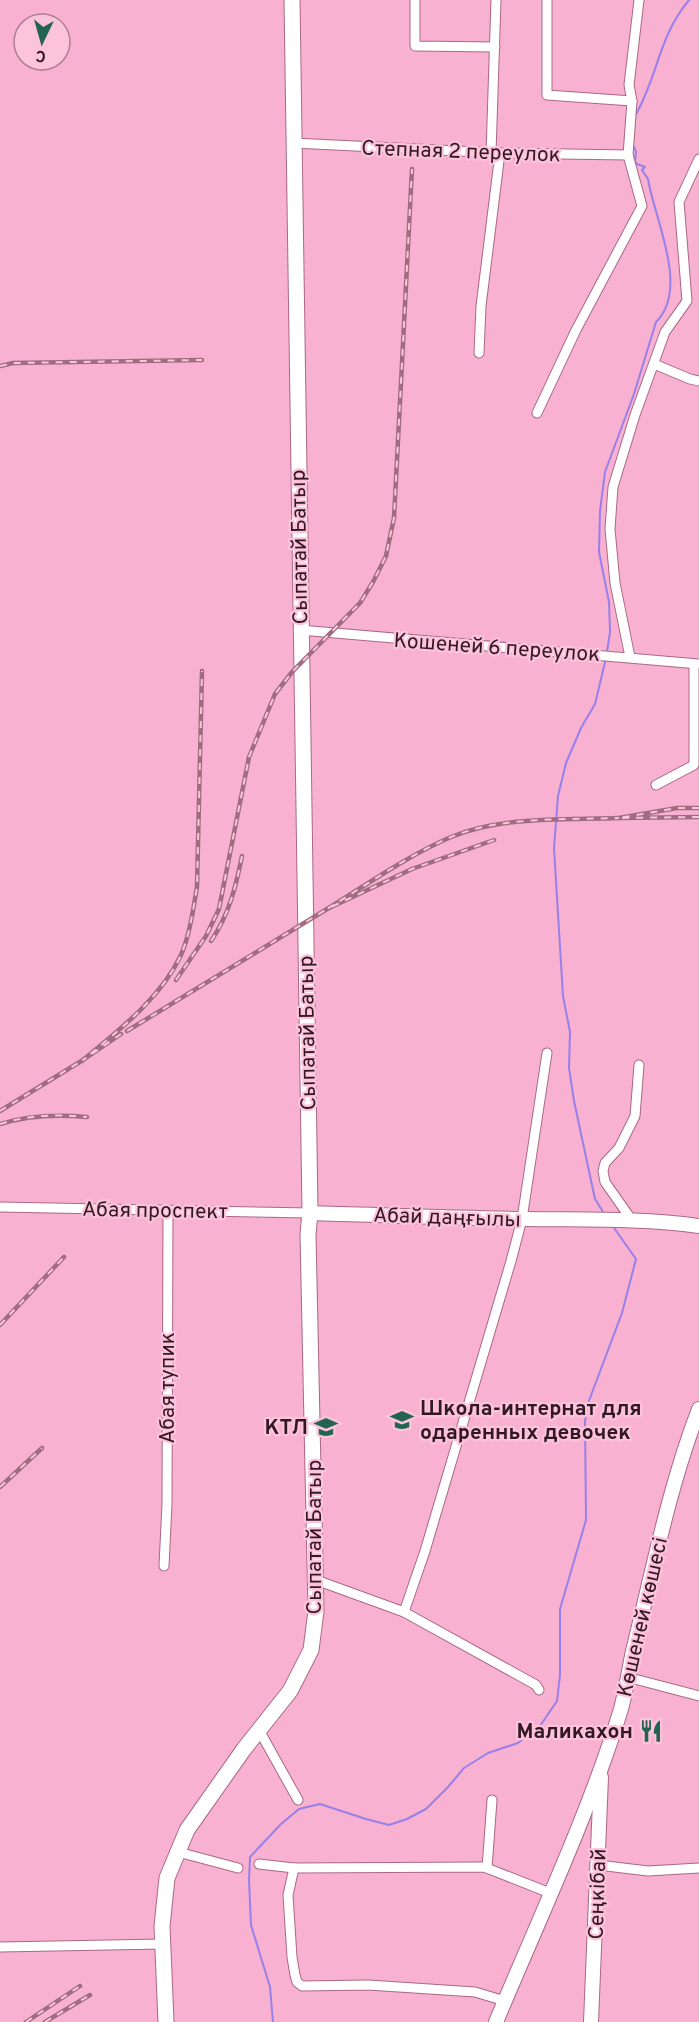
<svg xmlns="http://www.w3.org/2000/svg" width="699" height="2022" font-family="Overpass,sans-serif">
<style>
.lines{fill:none;stroke-linecap:round;stroke-linejoin:round}
.stream{stroke:#9880ea;stroke-width:2}
.street-casing{stroke:#aa6886;stroke-width:11}
.secondary-casing{stroke:#aa6886;stroke-width:16}
.primary-casing{stroke:#aa6886;stroke-width:17}
.street{stroke:#fff;stroke-width:9}
.secondary{stroke:#fff;stroke-width:14}
.primary{stroke:#fff;stroke-width:15}
.rail-casing{stroke:#9f6c82;stroke-width:4.5}
.rail{stroke:#fdc3db;stroke-width:2;stroke-dasharray:7;stroke-linecap:butt}
.labels{text-anchor:middle;stroke-width:4.5;stroke-linejoin:round;paint-order:stroke}
.street-label{font-size:21px;fill:#321824;stroke:#fdc3db}
.poi-label{font-size:21px;font-weight:bold;fill:#321824;stroke:#fdc3db;text-anchor:end}
</style>
<rect width="100%" height="100%" fill="#f8b1d0"/>
<g class="lines">
<!-- stream -->
<g class="stream">
<path d="M 635,116 C 658,77 658,37 689,0"/>
<path d="M 607,652 L 610,632 L 609,602 L 599,552 L 600,511 L 605,472 L 634,394 L 656,322 C 690,289 654,218 648,179 L 642,170 L 645,167 L 637,164 L 635,161 L 636,152 L 632,142"/>
<polyline points="605,1215 595,1199 574,1101 569,1068 570,1032 563,996 554,848 558,796 566,763 581,728 595,704 606,658"/>
<polyline points="273,2022 270,1987 251,1925 249,1880 250,1857 281,1824 299,1809 320,1804 366,1819 389,1825 407,1819 426,1809 448,1787 464,1768 488,1753 518,1743 540,1726 557,1701 560,1675 560,1609 586,1520 585,1421 587,1406 622,1313 636,1259 612,1225"/>
</g>
<!-- street casing -->
<g class="street-casing">
<g id="street">
<polyline points="415,0 415,46 495,47"/>
<polyline points="547,0 547,95 632,101"/>
<polyline points="293,143 500,153 628,155"/>
<polyline points="491,153 496,0"/>
<polyline points="479,353 481,306 500,153"/>
<polyline points="654,364 690,379 699,381"/>
<polyline points="537,413 576,330 642,206 628,155 632,101 629,85 639,0"/>
<polyline points="300,630 699,664"/>
<polyline points="630,657 615,583 610,529 613,487 635,415 665,332 687,301 679,202 699,159"/>
<polyline points="656,785 694,765 694,664"/>
<polyline points="0,1207 310,1213"/>
<polyline points="631,1219 605,1182 603,1171 605,1163 619,1148 635,1116 639,1065"/>
<polyline points="164,1566 167,1504 168,1210"/>
<polyline points="316,1580 404,1612 536,1685 539,1690"/>
<polyline points="404,1612 425,1551 511,1261 522,1219 547,1053"/>
<polyline points="627,1677 699,1696"/>
<polyline points="259,1730 298,1800"/>
<polyline points="178,1852 238,1868"/>
<polyline points="259,1864 294,1868 484,1867 550,1893"/>
<polyline points="598,1865 648,1871 699,1868"/>
<polyline points="294,1868 288,1895 292,1957 295,1975 297,1982 302,1986 368,1985 475,1992 505,2001"/>
<polyline points="487,1868 492,1800"/>
<polyline points="0,1947 163,1944"/>
</g>
</g>
<!-- secondary casing -->
<g class="secondary-casing">
<g id="secondary">
<path d="M 310,1213 C 382,1215 453,1218 525,1219 C 584,1220 641,1218 699,1226"/>
<path d="M 496,2022 C 539,1919 588,1816 621,1709 C 626,1690 629,1670 633,1651 C 653,1570 669,1487 699,1409"/>
<polyline points="591,2022 601,1777"/>
</g>
</g>
<!-- primary casing -->
<g class="primary-casing">
<polyline id="primary" points="166,2022 162,1926 167,1878 187,1830 244,1749 290,1691 311,1650 316,1611 308,1234 310,1213 292,0"/>
</g>
<!-- street -->
<use href="#street" class="street"/>
<!-- secondary -->
<use href="#secondary" class="secondary"/>
<!-- primary -->
<use href="#primary" class="primary"/>
<!-- rail casing -->
<g class="rail-casing">
<g id="rail">
<polyline points="0,366 13,363 202,360"/>
<polyline points="699,808 677,808 619,818 699,817"/>
<path d="M 494,840 L 412,869 L 327,909 C 366,885 409,855 451,837 C 502,816 564,820 619,818"/>
<path d="M 211,941 C 229,915 236,886 242,856"/>
<polyline points="176,980 206,936 219,909 249,757 275,694 292,672 360,603 373,582 386,556 394,518 412,169"/>
<polyline points="127,1031 327,909"/>
<path d="M 121,1034 L 83,1060 C 118,1031 161,998 181,955 C 190,934 193,910 197,887 L 202,671"/>
<polyline points="0,1111 83,1060"/>
<path d="M 0,1124 C 29,1115 56,1114 87,1117"/>
<polyline points="0,1325 64,1257"/>
<polyline points="0,1487 42,1448"/>
<polyline points="26,2022 80,1986"/>
<polyline points="45,2022 90,1995"/>
</g>
</g>
<!-- rail -->
<use href="#rail" class="rail"/>
</g>
<!-- icons -->
<defs>
<g id="school-bare" transform="scale(1.8)"><path d="M0-5L7-2L0 1L-7-2ZM-4 1L0 2.5L4 1V4Q0 6-4 4Z" fill="#226351" stroke="#fdc3db" stroke-width="2.5" paint-order="stroke"/></g>
<g id="restaurant-bare" transform="scale(1.8)"><path d="M-5-6h1v4h1v-4h1v4h1v-4h1v5L-1.5 .5V6h-2V.5L-5-1ZM5-6V6H3V1.5H1.5Q1.5-4 5-6Z" fill="#226351" stroke="#fdc3db" stroke-width="2.5" paint-order="stroke"/></g>
</defs>
<g fill-rule="evenodd">
<use href="#school-bare" x="402" y="1420"/>
<use href="#school-bare" x="326" y="1427"/>
<use href="#restaurant-bare" x="651" y="1731"/>
</g>
<g class="labels">
<!-- street labels -->
<g class="street-label">
<text transform="translate(461 151) rotate(2)" y="7">Степная 2 переулок</text>
<text transform="translate(299 547) rotate(-91)" y="7">Сыпатай Батыр</text>
<text transform="translate(497 647) rotate(4)" y="7">Кошеней 6 переулок</text>
<text transform="translate(307 1033) rotate(-91)" y="7">Сыпатай Батыр</text>
<text transform="translate(155 1210) rotate(1)" y="7">Абая проспект</text>
<text transform="translate(447 1217) rotate(2)" y="7">Абай даңғылы</text>
<text transform="translate(167 1388) rotate(-90)" y="7">Абая тупик</text>
<text transform="translate(314 1537) rotate(-90)" y="7">Сыпатай Батыр</text>
<text transform="translate(642 1617) rotate(-77)" y="7">Көшеней көшесі</text>
<text transform="translate(597 1894) rotate(-88)" y="7">Сеңкібай</text>
</g>
<!-- poi labels -->
<g class="poi-label">
<text x="420" y="1415" text-anchor="start">Школа-интернат для<tspan x="420" dy="24">одаренных девочек</tspan></text>
<text x="308" y="1434">КТЛ</text>
<text x="633" y="1738">Маликахон</text>
</g>
</g>
<!-- north arrow -->
<g transform="translate(42 42) rotate(185)"><circle r="28" fill="#fdc3db" stroke="#ac7f92" stroke-width="1.5"/>
<path d="M0-4.5L10 22L0 15L-10 22Z" fill="#226351"/>
<text y="-9" font-size="16" font-weight="bold" text-anchor="middle" fill="#321824">С</text>
</g>
</svg>
